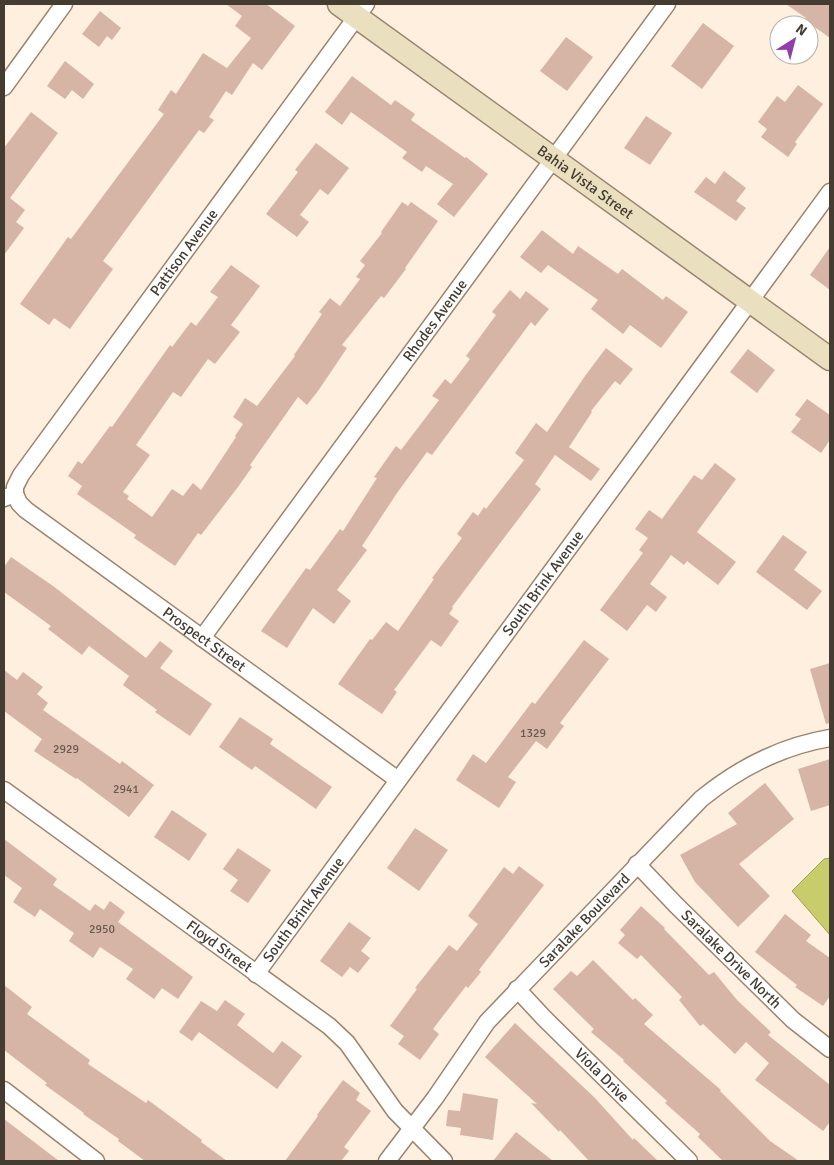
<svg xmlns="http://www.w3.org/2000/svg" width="834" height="1165" font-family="Signika,sans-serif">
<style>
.water{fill:#c8cc6a;stroke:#a0a059}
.building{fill:#d6b5a6}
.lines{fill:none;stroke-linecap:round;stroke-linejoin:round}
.street-casing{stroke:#9b846d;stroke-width:19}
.secondary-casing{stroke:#9b846d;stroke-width:25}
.street{stroke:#fff;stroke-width:16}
.secondary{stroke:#eae0c0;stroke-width:22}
.labels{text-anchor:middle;stroke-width:5;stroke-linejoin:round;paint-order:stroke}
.number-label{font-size:12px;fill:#685a4e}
.street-label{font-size:15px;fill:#443b31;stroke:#fff}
</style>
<rect width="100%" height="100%" fill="#feefdf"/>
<!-- water -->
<polygon class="water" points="830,858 830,935 792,891 824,859"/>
<!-- building -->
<g class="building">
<polygon points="226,4 266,4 295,26 262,70 253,63 232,95 226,91 209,117 214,120 204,133 199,130 103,261 113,269 70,329 54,318 49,325 20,304 68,237 71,239 164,114 158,110 171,90 176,94 203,53 227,68 251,38 235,26 242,16"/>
<polygon points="786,4 830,4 830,38 805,20 806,18"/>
<polygon points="100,11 121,28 112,40 107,36 99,47 82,34"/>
<polygon points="703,23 734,46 702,89 671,66"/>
<polygon points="566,37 593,57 567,91 540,71"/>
<polygon points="65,61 94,84 83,99 72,90 65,99 47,86"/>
<polygon points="352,76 391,105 395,100 415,114 411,120 465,158 466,157 488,174 454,217 437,204 453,184 426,166 422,172 402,158 407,152 351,112 342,125 325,112"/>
<polygon points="798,85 823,104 795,142 797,144 788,157 761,137 767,129 758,122 777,96 785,102"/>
<polygon points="31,112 58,133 10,198 25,210 16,222 24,228 4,255 4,148"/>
<polygon points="646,116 672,133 650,165 624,148"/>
<polygon points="316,143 349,168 328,195 320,189 300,215 309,222 297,237 266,214 298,172 295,170"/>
<polygon points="724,171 746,188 736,201 746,208 736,221 694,192 706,177 715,184"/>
<polygon points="402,202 408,206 411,202 438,221 405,268 406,269 384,298 381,296 342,345 347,348 318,391 307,405 298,397 250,465 252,467 238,487 201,535 198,533 175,566 134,538 136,535 77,494 82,486 68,476 78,461 82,464 110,426 112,427 170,345 172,347 191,322 196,326 218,297 210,292 231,265 260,286 231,325 240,332 215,364 208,359 181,397 173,392 136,445 150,455 123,492 129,496 127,499 152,517 172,489 183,496 193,483 201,490 236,437 235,436 243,424 233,417 245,398 257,406 295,356 294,355 322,314 319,312 330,298 340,306 360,279 356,277 365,265 360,261 382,233 381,232"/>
<polygon points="542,230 573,254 578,246 618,274 622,269 663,300 666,296 688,312 661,348 630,325 623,334 591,309 598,300 548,265 541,273 520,257"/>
<polygon points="830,247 830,290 810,275"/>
<polygon points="510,290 520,299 526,291 549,309 535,326 531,322 432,455 427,452 397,493 362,546 367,550 337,590 351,601 334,624 313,608 287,648 261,631 306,568 310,570 340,529 343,531 377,478 374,477 396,446 401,450 439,400 432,396 445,379 451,384 470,359 466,356 496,315 492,312"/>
<polygon points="606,348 633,369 620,385 615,381 591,411 592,412 569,447 600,469 591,481 555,455 535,484 541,489 452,607 453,608 449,614 459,621 441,647 431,640 394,690 397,692 382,714 338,684 370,639 372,640 386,622 398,631 434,579 432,578 462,538 457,534 473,512 478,516 484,507 486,509 524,460 515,453 536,423 547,432 585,376"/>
<polygon points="748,349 775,370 757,393 730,372"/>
<polygon points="807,399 830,415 830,440 821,453 791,432 801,419 795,415"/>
<polygon points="715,463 736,479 697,532 736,562 718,585 687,561 684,565 671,555 650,584 667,597 656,612 647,605 627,631 600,610 643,553 639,550 648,538 635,529 649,510 662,519 694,475 702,480"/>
<polygon points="783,535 807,552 794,570 822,591 807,610 756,572"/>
<polygon points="11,557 53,586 146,658 160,641 173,651 160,668 212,704 190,736 155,712 157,710 123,685 129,676 89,646 82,655 48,629 51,626 4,592 4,567"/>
<polygon points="584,640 609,659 560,723 564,726 547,749 536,741 508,777 516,782 499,808 456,780 473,754 486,763 532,702 535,704"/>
<polygon points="830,663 830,723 826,724 810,669"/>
<polygon points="4,670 17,680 23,672 43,687 37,694 48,703 43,710 120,764 122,761 154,785 129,817 77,778 76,779 34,751 42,739 4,711"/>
<polygon points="240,717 273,739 270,744 332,787 316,809 255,766 252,770 219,747"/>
<polygon points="830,759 830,805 811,811 798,769"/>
<polygon points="765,783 794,819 739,864 770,896 738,927 695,882 680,855 737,824 728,813"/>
<polygon points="172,810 207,834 189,861 154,837"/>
<polygon points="415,828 448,850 419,891 387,868"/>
<polygon points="4,839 57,879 53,885 90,911 95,904 104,910 110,901 125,912 118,922 193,977 178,999 162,988 154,999 126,979 133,969 100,947 93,958 69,941 74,933 40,909 35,917 13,902 22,888 4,875"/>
<polygon points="238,848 271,870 248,903 230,891 238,880 223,869"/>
<polygon points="519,866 544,885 479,970 481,972 468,988 466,986 433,1029 439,1034 420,1060 398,1044 404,1036 390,1026 417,989 415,988 449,945 457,951 478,924 468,916 504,867 513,874"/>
<polygon points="641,906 665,928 664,929 709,975 714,972 737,1000 771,1032 768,1035 830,1085 830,1122 823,1131 755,1080 769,1063 746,1042 735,1054 703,1024 700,1026 679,1000 682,997 641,955 637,959 618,943 625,935 620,930"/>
<polygon points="785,914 811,935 806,941 830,958 830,996 823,1006 795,987 797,985 755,952"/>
<polygon points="349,922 371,938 361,951 370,958 358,973 350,967 342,977 320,961"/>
<polygon points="593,960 633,1000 635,998 653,1015 644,1024 721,1090 720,1091 770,1141 799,1161 723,1161 698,1137 700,1134 665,1103 667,1101 623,1061 624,1060 591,1032 594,1029 553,989 571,971 577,976"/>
<polygon points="4,985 32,1007 27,1014 90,1060 88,1064 146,1103 148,1100 202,1140 201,1142 227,1161 145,1161 118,1141 119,1139 83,1114 84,1113 45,1085 47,1083 4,1050"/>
<polygon points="225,1000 245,1014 237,1025 273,1053 282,1041 302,1056 277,1089 199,1032 192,1041 179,1032 201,1001 217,1011"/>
<polygon points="515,1023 594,1097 633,1140 634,1138 658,1161 589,1161 560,1130 559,1132 531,1103 537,1104 485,1057"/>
<polygon points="343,1080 360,1093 356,1100 371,1111 344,1147 349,1151 341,1161 285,1161 318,1116 317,1115"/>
<polygon points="463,1093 498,1099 493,1140 460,1135 461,1128 446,1126 448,1110 460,1111"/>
<polygon points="4,1119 59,1161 4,1161"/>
<polygon points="516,1132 553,1161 493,1161"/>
</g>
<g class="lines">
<!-- street casing -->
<g class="street-casing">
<g id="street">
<polyline points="4,87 64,4"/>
<path id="s1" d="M 15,494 L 19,503 L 26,510 L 398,780"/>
<path id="s2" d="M 4,498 L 15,494 L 15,487 L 21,475 L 366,4"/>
<path id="s3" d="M 202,638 L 667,4"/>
<path id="s4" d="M 4,790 L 329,1026 L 347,1043 L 395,1111 L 444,1161"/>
<path id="s5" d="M 637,864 L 676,905 L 793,1020 L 830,1049"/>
<path id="s6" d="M 256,974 L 830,192"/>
<path id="s7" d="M 517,989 L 544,1018 L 689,1161"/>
<polyline points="4,1090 96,1161"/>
<path id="s8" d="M 387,1161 L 435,1098 L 487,1022 L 701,799 C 739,768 782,746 830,738"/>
</g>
</g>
<!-- secondary casing -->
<g class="secondary-casing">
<g id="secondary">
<path id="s9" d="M 339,4 L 830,359"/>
</g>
</g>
<!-- street -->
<use href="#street" class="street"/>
<!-- secondary -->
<use href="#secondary" class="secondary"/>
</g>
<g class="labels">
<!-- number labels -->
<g class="number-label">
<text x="533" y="737">1329</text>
<text x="66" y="753">2929</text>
<text x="126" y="793">2941</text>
<text x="102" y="933">2950</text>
</g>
<!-- street labels -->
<g class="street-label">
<text dy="5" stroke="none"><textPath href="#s9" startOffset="304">Bahia Vista Street</textPath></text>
<text dy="5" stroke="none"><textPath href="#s2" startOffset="308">Pattison Avenue</textPath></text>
<text dy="5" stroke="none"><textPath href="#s3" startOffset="394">Rhodes Avenue</textPath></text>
<text dy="5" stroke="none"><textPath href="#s6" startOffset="485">South Brink Avenue</textPath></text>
<text dy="5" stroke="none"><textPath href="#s1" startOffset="240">Prospect Street</textPath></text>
<text dy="5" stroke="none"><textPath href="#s6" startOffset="80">South Brink Avenue</textPath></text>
<text dy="5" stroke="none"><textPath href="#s8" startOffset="312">Saralake Boulevard</textPath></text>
<text dy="5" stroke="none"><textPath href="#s4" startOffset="266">Floyd Street</textPath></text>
<text dy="5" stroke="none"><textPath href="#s5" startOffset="134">Saralake Drive North</textPath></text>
<text dy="5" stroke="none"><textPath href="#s7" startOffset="121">Viola Drive</textPath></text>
</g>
</g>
<!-- border -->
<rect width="834" height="1165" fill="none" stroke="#443b31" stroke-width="10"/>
<!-- north arrow -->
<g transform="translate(794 40) rotate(36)"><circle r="24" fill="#ffffff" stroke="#b4b1ad"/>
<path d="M0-4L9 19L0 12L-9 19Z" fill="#923daa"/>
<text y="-8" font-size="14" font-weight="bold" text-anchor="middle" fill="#443b31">N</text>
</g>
</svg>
